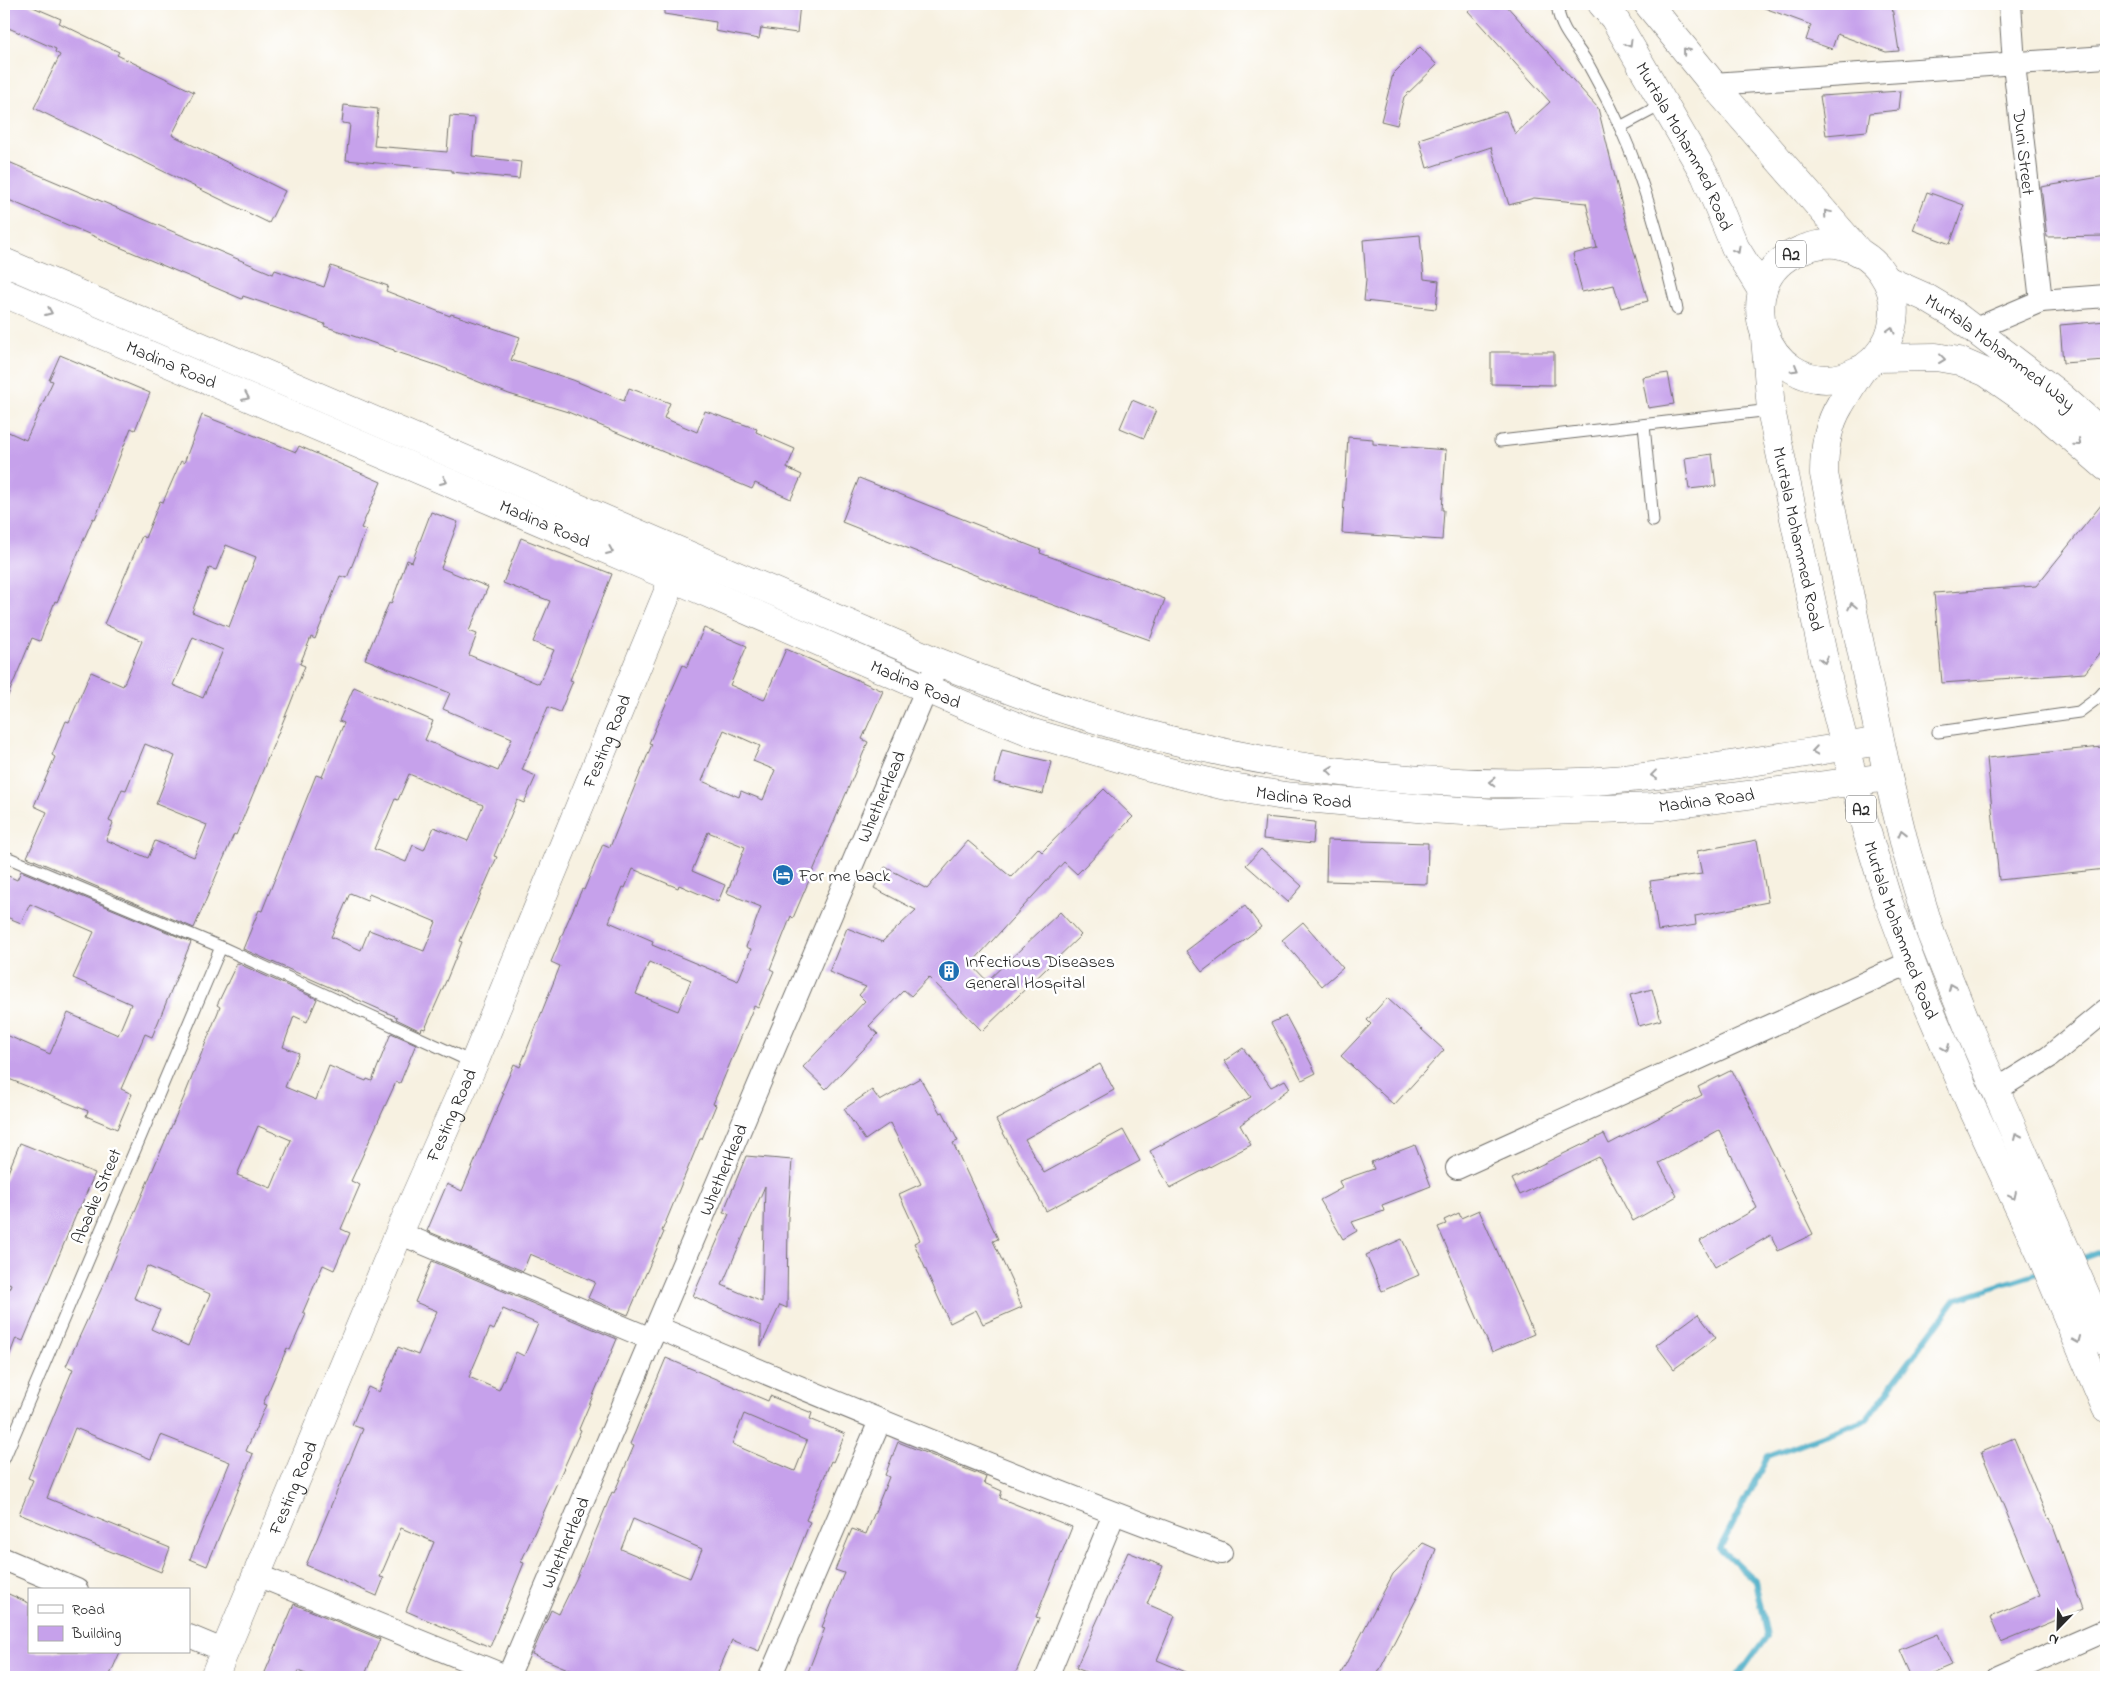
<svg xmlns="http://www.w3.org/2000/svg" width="2110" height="1681" font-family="'Indie Flower',sans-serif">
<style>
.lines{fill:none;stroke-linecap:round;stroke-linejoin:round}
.stream{stroke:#44aac4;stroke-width:6}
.building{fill:#c6a1eb;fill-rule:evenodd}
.service-casing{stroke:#72706b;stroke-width:13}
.minor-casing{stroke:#72706b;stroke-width:24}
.tertiary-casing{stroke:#72706b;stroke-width:29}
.secondary-casing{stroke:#72706b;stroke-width:29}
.trunk-casing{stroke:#72706b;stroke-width:29}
.service{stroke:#fff;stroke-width:11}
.minor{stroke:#fff;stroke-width:22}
.tertiary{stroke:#fff;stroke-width:28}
.secondary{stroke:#fff;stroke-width:28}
.trunk{stroke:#fff;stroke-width:28}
.oneway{stroke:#a0a0a0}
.labels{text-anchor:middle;stroke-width:5;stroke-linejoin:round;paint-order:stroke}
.shield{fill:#fff;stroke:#6b6b6b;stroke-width:1}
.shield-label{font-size:16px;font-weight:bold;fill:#2b2b2b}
.street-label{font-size:18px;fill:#2b2b2b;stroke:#fff}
.poi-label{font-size:18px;fill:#2b2b2b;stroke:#fff;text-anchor:start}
</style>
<rect width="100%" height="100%" fill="#fff"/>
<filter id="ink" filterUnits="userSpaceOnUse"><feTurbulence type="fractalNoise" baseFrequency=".02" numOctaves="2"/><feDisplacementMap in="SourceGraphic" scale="10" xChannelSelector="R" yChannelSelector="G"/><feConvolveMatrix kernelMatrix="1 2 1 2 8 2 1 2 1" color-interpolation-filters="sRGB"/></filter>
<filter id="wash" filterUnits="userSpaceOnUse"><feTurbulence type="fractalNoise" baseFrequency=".0096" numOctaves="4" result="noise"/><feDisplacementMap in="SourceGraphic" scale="20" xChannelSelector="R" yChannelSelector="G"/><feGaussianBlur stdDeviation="1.12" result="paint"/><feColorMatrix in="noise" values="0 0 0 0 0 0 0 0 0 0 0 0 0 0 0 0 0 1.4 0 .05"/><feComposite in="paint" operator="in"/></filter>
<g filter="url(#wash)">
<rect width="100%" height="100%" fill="#f7f1e1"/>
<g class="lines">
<!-- stream -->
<g class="stream">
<polyline points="2077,1260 2106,1250"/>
<polyline points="1737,1677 1767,1636 1755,1581 1720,1548 1768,1456 1867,1419 1956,1299 2041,1272"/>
</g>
</g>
<g id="blocks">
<!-- building -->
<g class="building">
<polygon points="4,4 26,4 61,19 59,23 119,52 117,55 194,92 172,135 285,191 269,223 34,108 60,55 55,52 56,49 4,26"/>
<polygon points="664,4 800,4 797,33 761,28 759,39 715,31 716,22 664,14"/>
<polygon points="1476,4 1505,4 1598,108 1628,230 1648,301 1621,308 1614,285 1582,292 1573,254 1597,248 1586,203 1534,198 1509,205 1491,147 1427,168 1419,139 1506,111 1515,134 1550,102 1468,11"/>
<polygon points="1760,4 1884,4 1892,7 1899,51 1886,52 1837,34 1832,49 1806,40 1811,25 1759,6"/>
<polygon points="1420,47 1437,65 1404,97 1397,125 1381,121 1393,74"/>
<polygon points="1901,91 1899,110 1870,113 1867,131 1826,135 1820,96"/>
<polygon points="344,105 378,109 374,146 447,152 450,116 475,118 472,156 521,162 519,179 452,172 452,170 346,160 350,124 342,123"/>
<polygon points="4,160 273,274 275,270 324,287 331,266 388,286 386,291 450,316 451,314 520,337 511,360 573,380 624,401 629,388 670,403 664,418 697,432 705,411 757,429 756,432 795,449 787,468 802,475 791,499 755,483 752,489 568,412 509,394 439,366 394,351 394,350 324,326 325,324 243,296 242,299 4,198"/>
<polygon points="2106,176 2106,236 2047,237 2041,187"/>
<polygon points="1927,192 1964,205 1950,244 1913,230"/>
<polygon points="1420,235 1424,279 1439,281 1436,309 1364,301 1366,280 1363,240"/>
<polygon points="2106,321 2106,360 2063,363 2060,325"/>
<polygon points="1491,352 1554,352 1554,385 1491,384"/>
<polygon points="60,355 150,393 135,430 131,428 95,519 93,518 57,602 55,601 40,641 32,638 4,705 4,430 26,440 53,381 49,380"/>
<polygon points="1668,373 1674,404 1648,408 1642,377"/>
<polygon points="1132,400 1156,410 1144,438 1120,428"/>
<path d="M 202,415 L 296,452 L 299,446 L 381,482 L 361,528 L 366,530 L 347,578 L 340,576 L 315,639 L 311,637 L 300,664 L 305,666 L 289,707 L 236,835 L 234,834 L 194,928 L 27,857 L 47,812 L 34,806 L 55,757 L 52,755 L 66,721 L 69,722 L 91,672 L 123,686 L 142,641 L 104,624 L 142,536 L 145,538 L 160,501 L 163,502 L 181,461 L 184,463 ZM 226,545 L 256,557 L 229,627 L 192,612 L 209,568 L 216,570 ZM 193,637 L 223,650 L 203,698 L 173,685 ZM 145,744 L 175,756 L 156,804 L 207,825 L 194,857 L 155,841 L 148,858 L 106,840 L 113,823 L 109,821 L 122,789 L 126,790 Z"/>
<polygon points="1348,437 1373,439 1373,444 1446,450 1442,510 1444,510 1442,540 1342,533"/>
<polygon points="1712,454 1716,486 1689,489 1685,458"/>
<polygon points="859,478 1041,550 1040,553 1165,599 1150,640 1020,593 842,522"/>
<polygon points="2106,499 2106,645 2085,673 1942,683 1934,593 2036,586"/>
<path d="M 431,512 L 458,522 L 441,568 L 488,587 L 469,631 L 477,634 L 469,655 L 539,684 L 554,650 L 533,642 L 550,601 L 503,583 L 521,538 L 612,574 L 570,680 L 573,681 L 560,712 L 548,707 L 522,770 L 536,776 L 524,803 L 517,800 L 494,856 L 497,857 L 460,941 L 462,942 L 447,979 L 425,1029 L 422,1028 L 421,1031 L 396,1019 L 397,1017 L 243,949 L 259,910 L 262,911 L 316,775 L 322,777 L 344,723 L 339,721 L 354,687 L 433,721 L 425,740 L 498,771 L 512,738 L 443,709 L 450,693 L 365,659 L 389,603 L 391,604 L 407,560 L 412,562 ZM 409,774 L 483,805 L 468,841 L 434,827 L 424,850 L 413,845 L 406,862 L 374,849 L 395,799 L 398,800 ZM 350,893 L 367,900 L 369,894 L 436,922 L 424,951 L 369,930 L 361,950 L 331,937 Z"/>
<path d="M 704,628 L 747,646 L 730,685 L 764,700 L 786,649 L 883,691 L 862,739 L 868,742 L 793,918 L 791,916 L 770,969 L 774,971 L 758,1008 L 754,1006 L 713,1104 L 716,1105 L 702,1139 L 700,1139 L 662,1231 L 664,1232 L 628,1315 L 588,1298 L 595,1282 L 530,1254 L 523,1271 L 427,1231 L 447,1184 L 462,1191 L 504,1093 L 502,1092 L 514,1064 L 520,1067 L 560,966 L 551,962 L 567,923 L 582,889 L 584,890 L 603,844 L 610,847 L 652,744 L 649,743 L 683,665 L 687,667 ZM 724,730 L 760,746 L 753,761 L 775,770 L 763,800 L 741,791 L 739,797 L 702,781 ZM 708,832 L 745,847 L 727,893 L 761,907 L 746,947 L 751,949 L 738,981 L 652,945 L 653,941 L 609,922 L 623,887 L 625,888 L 633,869 L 678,888 L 679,885 L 718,902 L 725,885 L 692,871 ZM 649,962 L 691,980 L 678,1011 L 636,994 Z"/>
<polygon points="2102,747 2106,786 2106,869 1999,880 1987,758"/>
<polygon points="1002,750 1051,762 1043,794 994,782"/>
<polygon points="1104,789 1133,817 1077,874 1064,862 971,964 987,981 1060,912 1081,935 982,1031 929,977 911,996 904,990 869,1026 878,1034 826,1089 803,1067 865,1001 859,995 866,987 829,972 847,928 882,942 916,910 874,888 885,867 927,889 968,841 1011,877 1038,848 1042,852"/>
<polygon points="1265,817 1315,822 1313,844 1263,839"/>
<polygon points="1327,840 1428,843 1427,884 1326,881"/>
<polygon points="1757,840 1768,902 1695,916 1696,925 1658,931 1650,881 1702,874 1697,851"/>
<polygon points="1261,849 1302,886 1288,902 1246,865"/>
<polygon points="21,871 191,942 152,1037 145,1034 121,1089 132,1094 117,1129 86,1116 88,1111 4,1077 4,1034 50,1054 68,1013 118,1035 131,1004 73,978 94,932 30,904 21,923 4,916 4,874 17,880"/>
<polygon points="1245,906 1261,927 1202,972 1186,951"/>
<polygon points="1303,922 1343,968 1322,986 1282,940"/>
<path d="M 237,963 L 317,999 L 307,1022 L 294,1016 L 283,1047 L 299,1053 L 285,1087 L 316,1100 L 329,1066 L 366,1081 L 367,1079 L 372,1081 L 391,1033 L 416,1044 L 400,1083 L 396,1082 L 351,1181 L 360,1185 L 341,1229 L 350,1233 L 334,1270 L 323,1265 L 303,1312 L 306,1314 L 290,1350 L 287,1348 L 263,1404 L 266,1405 L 246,1451 L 253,1454 L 207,1566 L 190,1559 L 230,1462 L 161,1435 L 151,1459 L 75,1428 L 47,1498 L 170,1548 L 161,1572 L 19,1514 L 33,1480 L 28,1478 L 73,1369 L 66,1366 L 105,1281 L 184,1097 L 220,1007 L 217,1005 ZM 258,1126 L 291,1140 L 271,1188 L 237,1175 ZM 147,1266 L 210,1294 L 188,1346 L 151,1329 L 160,1310 L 134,1298 Z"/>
<polygon points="1652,989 1661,1020 1639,1026 1630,995"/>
<polygon points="1387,998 1444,1050 1394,1105 1341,1056 1371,1024 1367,1020"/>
<polygon points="1286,1016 1316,1073 1302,1080 1271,1023"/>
<polygon points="1243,1048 1271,1087 1285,1080 1290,1088 1240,1125 1251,1145 1170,1188 1150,1151 1251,1097 1224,1061"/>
<polygon points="1100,1064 1114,1090 1025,1139 1044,1173 1123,1130 1140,1161 1046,1211 996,1120"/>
<polygon points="1732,1070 1813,1234 1778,1251 1771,1235 1715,1267 1700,1241 1757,1208 1719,1130 1659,1163 1677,1196 1633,1221 1599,1157 1520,1195 1512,1179 1604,1134 1609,1144 1702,1095 1698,1087"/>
<polygon points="920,1078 940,1113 943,1112 958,1141 953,1143 998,1239 993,1241 1017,1292 1016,1293 1022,1307 983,1324 976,1310 950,1323 938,1297 914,1243 920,1240 899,1194 921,1184 890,1123 865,1140 844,1109 872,1090 880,1101"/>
<polygon points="20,1143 95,1173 80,1208 79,1208 23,1341 16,1338 5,1367 4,1301 11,1284 4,1281 4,1182"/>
<polygon points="1415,1145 1431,1186 1382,1205 1384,1211 1352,1222 1357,1231 1343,1239 1320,1200 1342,1188 1339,1181 1374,1169 1371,1162"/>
<path d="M 746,1156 L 792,1160 L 788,1218 L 787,1308 L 780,1305 L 761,1346 L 761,1326 L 693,1296 L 729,1214 L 723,1213 ZM 765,1186 L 762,1302 L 722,1285 Z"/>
<polygon points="1479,1210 1534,1334 1492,1352 1438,1227 1446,1224 1444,1220 1459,1213 1461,1218"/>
<polygon points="1402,1239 1419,1275 1382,1291 1366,1255"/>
<path d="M 432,1261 L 617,1339 L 579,1429 L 581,1430 L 521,1562 L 524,1563 L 490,1647 L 406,1611 L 434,1542 L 401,1528 L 380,1577 L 384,1578 L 377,1596 L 306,1565 L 363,1429 L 352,1425 L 368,1387 L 379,1392 L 398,1347 L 418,1355 L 437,1311 L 415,1302 ZM 503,1309 L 538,1324 L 524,1356 L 516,1352 L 499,1390 L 469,1377 L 490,1328 L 494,1330 Z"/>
<polygon points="1698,1314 1716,1338 1674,1369 1656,1345"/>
<path d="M 666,1358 L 768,1401 L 770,1396 L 812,1413 L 810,1419 L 845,1434 L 833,1462 L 831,1461 L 806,1520 L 810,1522 L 759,1651 L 732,1640 L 716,1677 L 587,1677 L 532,1654 L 551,1610 L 559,1614 L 577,1577 L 612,1492 L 614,1493 L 634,1446 L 630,1444 ZM 744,1414 L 807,1441 L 795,1471 L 732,1444 ZM 633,1519 L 702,1549 L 690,1578 L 621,1549 Z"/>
<polygon points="2014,1438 2048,1519 2050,1518 2083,1609 2001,1643 1990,1617 2041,1595 1981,1452"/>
<polygon points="898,1442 986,1477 984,1483 1002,1491 1000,1498 1072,1527 1036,1617 1039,1618 1014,1677 806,1677 825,1628 822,1627 844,1573 835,1570 852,1529 866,1534 889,1477 885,1475"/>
<polygon points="1423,1543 1436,1549 1420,1592 1376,1677 1339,1677 1393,1574"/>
<polygon points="1128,1552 1163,1566 1147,1604 1175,1616 1157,1660 1198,1677 1098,1677 1076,1668"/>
<polygon points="4,1592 29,1603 29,1652 120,1652 109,1677 4,1677"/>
<polygon points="294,1604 380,1639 364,1677 313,1677 298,1671 295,1677 263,1677"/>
<polygon points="1938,1634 1952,1666 1926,1677 1911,1677 1899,1650"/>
</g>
</g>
</g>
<g filter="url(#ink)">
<use href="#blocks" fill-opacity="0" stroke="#72706b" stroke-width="1"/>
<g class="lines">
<!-- service casing -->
<g class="service-casing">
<g id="service">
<path d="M 1563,4 L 1558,10 C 1561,32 1579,47 1589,66 C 1600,86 1611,106 1620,127 C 1646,185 1662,247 1677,309"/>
<polyline points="1620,127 1665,103"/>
<polyline points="1644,425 1653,521"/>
<polyline points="1500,441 1771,410"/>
<polyline points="1938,732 2079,712 2099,697 2106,689"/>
<polyline points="4,856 221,947 474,1063"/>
<polyline points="4,1459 221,947"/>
</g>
</g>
<!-- minor casing -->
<g class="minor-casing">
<g id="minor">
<path id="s1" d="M 2010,4 L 2014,64 L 2041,301"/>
<polyline points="1713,84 2106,57"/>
<polyline points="1973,330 2041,301 2106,296"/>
<polyline points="1996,1090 2049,1057 2106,1010"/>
<polyline points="1457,1168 1911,962"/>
<polyline points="399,1233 651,1339"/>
<path d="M 656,1327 C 843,1406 1030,1483 1221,1553"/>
<polyline points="4,1559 77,1590"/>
<polyline points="257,1575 508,1677"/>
<polyline points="189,1636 225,1651"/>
<path id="s2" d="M 508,1677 L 938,662"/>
<polyline points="770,1677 880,1421"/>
<polyline points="1047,1677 1114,1514"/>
<polyline points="1999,1677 2106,1630"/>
</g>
</g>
<!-- tertiary casing -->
<g class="tertiary-casing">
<g id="tertiary">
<path id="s3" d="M 214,1677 L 399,1233 L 474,1063 L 683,555"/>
</g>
</g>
<!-- secondary casing -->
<g class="secondary-casing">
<g id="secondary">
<path d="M 4,262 L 938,662 C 981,679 1025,697 1069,711 C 1233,764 1407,790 1579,782 C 1678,777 1782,756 1880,741"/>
<path id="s4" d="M 1887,280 L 1925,297 L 1955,315 L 2057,393 L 2106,436"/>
<path id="s5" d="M 4,293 L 673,578 L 964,705 L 1033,733 L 1150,767 L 1221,785 L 1284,796 L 1428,809 L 1500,813 L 1653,807 L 1888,777"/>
<polyline points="1876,358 1936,357 1959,361 1987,373 2040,410 2106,467"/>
</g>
</g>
<!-- trunk casing -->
<g class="trunk-casing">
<g id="trunk">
<path id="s6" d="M 1602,4 L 1614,18 L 1705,175 L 1735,247 L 1762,291"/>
<polyline points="1648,4 1713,84 1858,251"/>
<path id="s7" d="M 1765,337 L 1771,410 L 1829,683 L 1866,829 L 1887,898 L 1925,999 L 1970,1103 L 2041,1255 L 2106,1408"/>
<path d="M 1863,368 C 1856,371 1849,375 1842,377 C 1765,395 1726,281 1799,251 C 1810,246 1823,243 1836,244 C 1854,247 1872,258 1882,273 C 1900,299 1897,334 1876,357 C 1872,362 1866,365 1862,370 C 1854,381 1847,393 1840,405 C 1827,426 1824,450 1824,474 L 1888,777 L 1906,850 L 1931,934 L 1969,1029 L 2106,1341"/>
</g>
</g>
<!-- service -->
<use href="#service" class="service"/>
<!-- minor -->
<use href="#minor" class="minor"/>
<!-- tertiary -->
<use href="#tertiary" class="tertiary"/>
<!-- secondary -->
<use href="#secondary" class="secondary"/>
<!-- trunk -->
<use href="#trunk" class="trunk"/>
</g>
<!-- one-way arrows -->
<defs><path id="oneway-chevron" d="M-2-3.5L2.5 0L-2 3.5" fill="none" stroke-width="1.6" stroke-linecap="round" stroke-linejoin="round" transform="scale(1.25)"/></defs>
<g class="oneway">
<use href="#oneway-chevron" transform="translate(1629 44) rotate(59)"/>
<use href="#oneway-chevron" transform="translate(1686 51) rotate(-129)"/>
<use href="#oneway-chevron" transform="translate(1827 213) rotate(-130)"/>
<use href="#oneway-chevron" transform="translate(1737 250) rotate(61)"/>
<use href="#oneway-chevron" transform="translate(49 312) rotate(23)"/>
<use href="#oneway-chevron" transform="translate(1891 330) rotate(-74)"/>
<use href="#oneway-chevron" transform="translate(1942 359) rotate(7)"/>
<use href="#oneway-chevron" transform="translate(1795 369) rotate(30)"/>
<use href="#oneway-chevron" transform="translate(246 397) rotate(23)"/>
<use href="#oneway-chevron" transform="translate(2078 443) rotate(41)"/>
<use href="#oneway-chevron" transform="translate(444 481) rotate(23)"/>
<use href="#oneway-chevron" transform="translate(610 551) rotate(23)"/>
<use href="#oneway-chevron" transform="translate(1852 606) rotate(-102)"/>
<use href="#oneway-chevron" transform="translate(1824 660) rotate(78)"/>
<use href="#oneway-chevron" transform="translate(1815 751) rotate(171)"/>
<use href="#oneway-chevron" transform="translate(1330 770) rotate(-173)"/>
<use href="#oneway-chevron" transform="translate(1654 775) rotate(173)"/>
<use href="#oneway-chevron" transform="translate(1492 782) rotate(-179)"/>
<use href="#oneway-chevron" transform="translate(1902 833) rotate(-104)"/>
<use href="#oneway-chevron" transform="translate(1952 987) rotate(-112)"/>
<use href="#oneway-chevron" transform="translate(1946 1048) rotate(67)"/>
<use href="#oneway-chevron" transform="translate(2017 1136) rotate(-114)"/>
<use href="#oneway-chevron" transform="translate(2013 1196) rotate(65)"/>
<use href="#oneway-chevron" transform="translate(2077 1340) rotate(67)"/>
</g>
</g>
<!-- icons -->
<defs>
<g id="hotel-disc" transform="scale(1.125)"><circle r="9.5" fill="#1f6fb2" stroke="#fff"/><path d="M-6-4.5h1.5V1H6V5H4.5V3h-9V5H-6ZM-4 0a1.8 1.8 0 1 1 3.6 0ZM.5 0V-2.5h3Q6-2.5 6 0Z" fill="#fff"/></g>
<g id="building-disc" transform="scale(1.125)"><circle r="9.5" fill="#1f6fb2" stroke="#fff"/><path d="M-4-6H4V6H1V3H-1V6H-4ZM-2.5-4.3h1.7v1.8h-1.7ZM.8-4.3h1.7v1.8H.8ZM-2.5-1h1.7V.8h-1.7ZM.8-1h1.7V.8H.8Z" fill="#fff"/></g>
</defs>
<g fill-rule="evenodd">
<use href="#hotel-disc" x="783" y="875"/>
<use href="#building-disc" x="949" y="971"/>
</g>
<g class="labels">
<!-- shield labels -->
<g class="shield">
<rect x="1776" y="240.5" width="30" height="27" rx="4"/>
<rect x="1846" y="795.5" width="30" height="27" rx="4"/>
</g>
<g class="shield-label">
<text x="1791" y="260">A2</text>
<text x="1861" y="815">A2</text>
</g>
<!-- street labels -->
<g class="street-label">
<text dy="6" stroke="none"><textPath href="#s6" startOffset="165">Murtala Mohammed Road</textPath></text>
<text dy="6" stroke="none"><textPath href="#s1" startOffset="149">Duni Street</textPath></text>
<text dy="6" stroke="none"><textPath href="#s4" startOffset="135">Murtala Mohammed Way</textPath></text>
<text dy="6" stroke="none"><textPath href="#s5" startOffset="182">Madina Road</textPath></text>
<text dy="6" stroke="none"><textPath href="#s5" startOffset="588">Madina Road</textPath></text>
<text dy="6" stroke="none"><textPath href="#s7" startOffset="205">Murtala Mohammed Road</textPath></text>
<text dy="6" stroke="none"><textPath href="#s5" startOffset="992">Madina Road</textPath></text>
<text dy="6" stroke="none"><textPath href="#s3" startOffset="1015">Festing Road</textPath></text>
<text dy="6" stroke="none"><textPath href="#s5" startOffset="1398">Madina Road</textPath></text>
<text dy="6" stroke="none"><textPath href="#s2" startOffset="956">WhetherHead</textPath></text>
<text dy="6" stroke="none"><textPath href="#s5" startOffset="1802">Madina Road</textPath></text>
<text dy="6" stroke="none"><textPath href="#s7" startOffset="610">Murtala Mohammed Road</textPath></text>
<text dy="6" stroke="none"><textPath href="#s3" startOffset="610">Festing Road</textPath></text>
<text dy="6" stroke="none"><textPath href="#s2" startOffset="551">WhetherHead</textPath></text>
<text transform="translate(96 1196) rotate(-67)" y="6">Abadie Street</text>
<text dy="6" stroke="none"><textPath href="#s3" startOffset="205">Festing Road</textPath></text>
<text dy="6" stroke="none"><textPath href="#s2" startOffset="146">WhetherHead</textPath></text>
</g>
<!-- poi labels -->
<g class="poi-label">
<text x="799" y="881">For me back</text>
<text x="965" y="967">Infectious Diseases<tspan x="965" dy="21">General Hospital</tspan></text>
</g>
</g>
<!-- margin -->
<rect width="2110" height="1681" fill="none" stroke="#fff" stroke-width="20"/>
<!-- legend -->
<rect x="28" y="1588" width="162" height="65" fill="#ffffff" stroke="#aaaaaa"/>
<rect x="38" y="1605" width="25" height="8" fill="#ffffff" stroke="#aaaaaa"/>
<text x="72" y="1614" font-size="15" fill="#2b2b2b">Road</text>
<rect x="38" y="1626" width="25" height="15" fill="#c6a1eb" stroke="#aaaaaa"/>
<text x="72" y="1638" font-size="15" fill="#2b2b2b">Building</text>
<!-- north arrow -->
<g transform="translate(2058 1628) rotate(203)" stroke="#ffffff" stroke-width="4" paint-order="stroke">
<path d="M0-4L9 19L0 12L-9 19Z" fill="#2b2b2b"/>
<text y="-8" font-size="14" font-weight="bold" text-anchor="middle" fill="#2b2b2b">N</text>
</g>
</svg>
